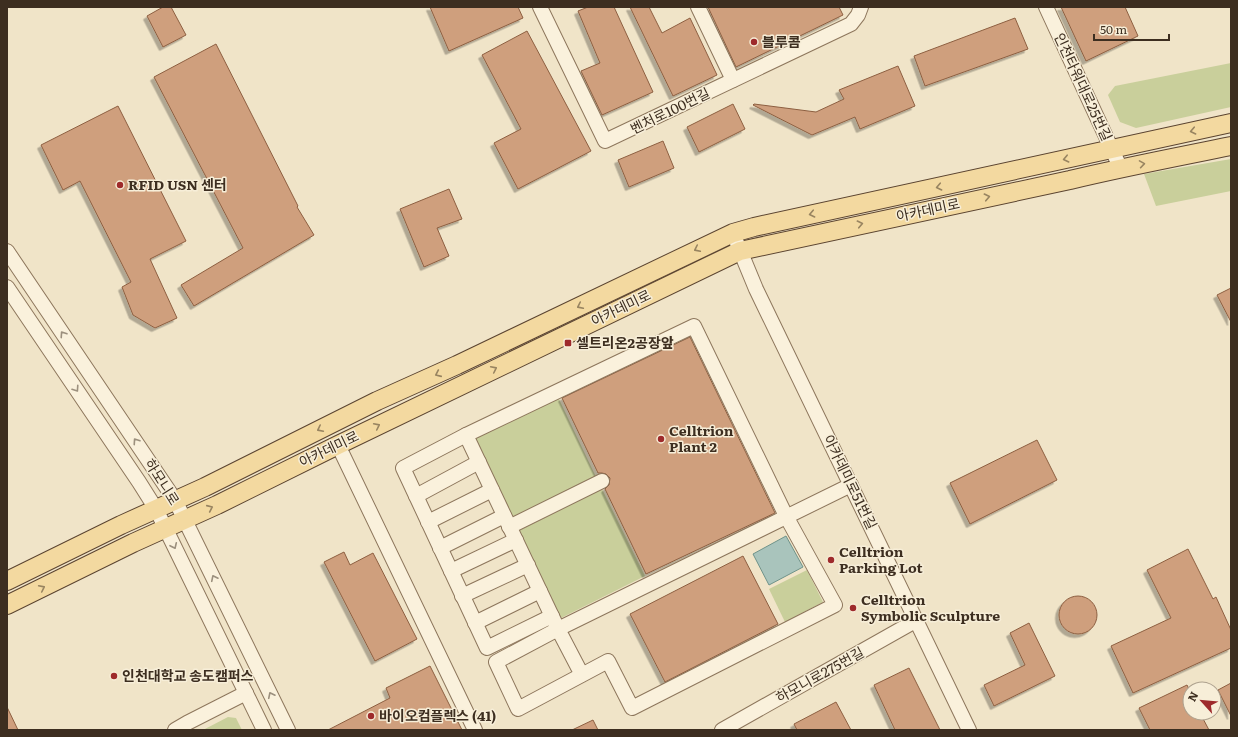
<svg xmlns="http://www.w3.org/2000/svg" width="1238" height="737" font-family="Literata,'Noto Sans KR',serif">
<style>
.green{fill:#c9cf9b}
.water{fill:#a9c4bc;stroke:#6f938a}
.building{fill:#cf9f7d;stroke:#8d5f41;filter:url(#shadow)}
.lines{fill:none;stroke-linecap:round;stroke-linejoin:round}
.minor-casing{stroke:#8d765c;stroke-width:16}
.major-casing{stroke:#5b4430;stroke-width:20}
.minor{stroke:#faf1dc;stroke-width:14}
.major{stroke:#f3d9a0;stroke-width:18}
.oneway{stroke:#988460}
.oneway2{stroke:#9c907e}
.poi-dot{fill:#9e2a2b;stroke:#f7eed8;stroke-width:1.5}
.labels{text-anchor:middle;stroke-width:3;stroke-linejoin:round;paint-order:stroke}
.poi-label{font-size:14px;font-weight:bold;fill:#3d2e20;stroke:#f7eed8;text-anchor:start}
.street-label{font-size:14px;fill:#3d2e20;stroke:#f7eed8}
</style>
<defs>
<filter id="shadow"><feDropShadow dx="-3.5" dy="3.5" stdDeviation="0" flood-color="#0004"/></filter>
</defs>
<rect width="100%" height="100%" fill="#f0e4c8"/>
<!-- green -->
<g class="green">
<polygon points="1231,63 1231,107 1136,128 1120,122 1108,95 1115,86"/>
<polygon points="1231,159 1231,191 1156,206 1144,174"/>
<polygon points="558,397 596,477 512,517 474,437"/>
<polygon points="602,489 645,576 561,618 518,531"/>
<polygon points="807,570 823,602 785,622 769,589"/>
<polygon points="228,717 236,718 242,730 203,730"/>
</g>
<!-- water -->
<polygon class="water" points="786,536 803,567 769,585 753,554"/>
<!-- building -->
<g class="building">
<polygon points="163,7 171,7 186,35 163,47 147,16"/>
<polygon points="430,7 518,7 523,18 449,51"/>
<polygon points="588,7 614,7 653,92 602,115 581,71 600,63 578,11"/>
<polygon points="630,7 649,7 662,33 690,18 717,75 673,96"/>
<polygon points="708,7 839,7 843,15 736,67"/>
<polygon points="1061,7 1125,7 1138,36 1086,61"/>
<polygon points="1015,18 1028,49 925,86 914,56"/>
<polygon points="527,31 591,151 518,189 494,143 521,129 482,55"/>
<polygon points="216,44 298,206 297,207 314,235 194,306 181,285 243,248 154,77"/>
<polygon points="898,66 915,106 860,129 855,117 812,135 753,105 754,104 816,112 844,99 839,90"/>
<polygon points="733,104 745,129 699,152 687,127"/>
<polygon points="118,106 186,241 150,259 177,318 155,328 133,315 122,287 131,282 80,181 63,190 41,145"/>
<polygon points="663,141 674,168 629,187 618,160"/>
<polygon points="449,189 462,219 437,228 449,256 424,267 400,209"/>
<polygon points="1231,288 1231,322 1217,295"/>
<polygon points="690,337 775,513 646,574 605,489 609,485 610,478 606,474 602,473 598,473 562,398"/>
<polygon points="1037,440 1057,480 970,524 950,483"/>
<polygon points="1188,549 1213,599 1216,597 1231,630 1231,648 1133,693 1111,646 1171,618 1147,570"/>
<polygon points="344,552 350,565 373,553 417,639 375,661 324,562"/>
<polygon points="743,556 778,624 665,682 630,614"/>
<circle cx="1078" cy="615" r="19"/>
<polygon points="1029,623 1055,676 994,706 984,685 1025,665 1010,633"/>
<polygon points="430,666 462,730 328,730 390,698 386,688"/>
<polygon points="909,668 940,730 895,730 874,685"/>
<polygon points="1231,683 1231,716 1218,690"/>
<polygon points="1187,685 1190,691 1190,713 1200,713 1209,730 1150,730 1139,708"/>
<polygon points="836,702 851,730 797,730 794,724"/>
<polygon points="7,707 18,730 7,730"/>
<polygon points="593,720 598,730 572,730"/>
</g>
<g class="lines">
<!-- minor casing -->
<g class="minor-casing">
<g id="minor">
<polyline points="540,7 605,141 851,24 858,15 861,7"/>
<polyline points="698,7 733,80"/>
<polyline points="1046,7 1120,167"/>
<polyline points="737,243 756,289 969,730"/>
<polyline points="7,251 175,500 288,730"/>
<polyline points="7,287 139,482 156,509 264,730"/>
<polyline points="466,435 403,468 487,648 552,616"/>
<polyline points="338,445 475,730"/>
<polyline points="416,496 479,462"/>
<polyline points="428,522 492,490"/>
<polyline points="509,527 602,481"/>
<polyline points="440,548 504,516"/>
<polyline points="451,571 516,540"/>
<polyline points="462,596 528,565"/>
<polyline points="475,623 540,591"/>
<polyline points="582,675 558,629 496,662 518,709 608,661 632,708 835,605 786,516 694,326 466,435 558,629 851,485"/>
<polyline points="175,730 187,723 246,693"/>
<polyline points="722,730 917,620"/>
</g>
</g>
<!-- major casing -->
<g class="major-casing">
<g id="major">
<polyline points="7,581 121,525 205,487 377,401 457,365 733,233 754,227 1231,123"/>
<path d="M 7,605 L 133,543 L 217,505 L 338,445 L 740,251 L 1070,180 C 1124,167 1177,157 1231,146"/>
</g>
</g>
<!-- minor -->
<use href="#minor" class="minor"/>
<!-- major -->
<use href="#major" class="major"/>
</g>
<!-- one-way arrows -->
<defs><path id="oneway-chevron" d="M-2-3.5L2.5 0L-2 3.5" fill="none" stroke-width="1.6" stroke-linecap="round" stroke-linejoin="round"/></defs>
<g class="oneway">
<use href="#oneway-chevron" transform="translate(1193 131) rotate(168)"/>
<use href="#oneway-chevron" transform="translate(1066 159) rotate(167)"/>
<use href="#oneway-chevron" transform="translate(1142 164) rotate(-9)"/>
<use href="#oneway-chevron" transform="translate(939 187) rotate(168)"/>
<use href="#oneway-chevron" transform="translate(987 197) rotate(-12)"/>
<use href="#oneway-chevron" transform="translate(812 214) rotate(168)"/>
<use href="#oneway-chevron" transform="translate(860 224) rotate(-12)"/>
<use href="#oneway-chevron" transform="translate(697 249) rotate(154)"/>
<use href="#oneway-chevron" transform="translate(580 306) rotate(154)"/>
<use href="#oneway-chevron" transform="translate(494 369) rotate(-26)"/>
<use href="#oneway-chevron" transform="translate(438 374) rotate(156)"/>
<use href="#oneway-chevron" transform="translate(377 426) rotate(-26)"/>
<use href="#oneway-chevron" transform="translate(320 429) rotate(153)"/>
<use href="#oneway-chevron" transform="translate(210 508) rotate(-24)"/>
<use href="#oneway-chevron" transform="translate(42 588) rotate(-26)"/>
</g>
<g class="oneway2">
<use href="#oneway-chevron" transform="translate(63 334) rotate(-124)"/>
<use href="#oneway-chevron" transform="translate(76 389) rotate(56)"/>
<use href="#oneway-chevron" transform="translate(136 441) rotate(-124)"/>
<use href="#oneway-chevron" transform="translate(174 546) rotate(65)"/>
<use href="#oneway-chevron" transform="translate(214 578) rotate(-116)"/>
<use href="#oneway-chevron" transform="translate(271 695) rotate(-116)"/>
</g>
<!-- markers -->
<g class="poi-dot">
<circle cx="754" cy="42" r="4"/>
<circle cx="120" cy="185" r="4"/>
<rect x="564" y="339" width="8" height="8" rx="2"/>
<circle cx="661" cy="439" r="4"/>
<circle cx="831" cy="560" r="4"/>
<circle cx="853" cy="608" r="4"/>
<circle cx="114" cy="676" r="4"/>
<circle cx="371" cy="716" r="4"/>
</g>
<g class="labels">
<!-- poi labels -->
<g class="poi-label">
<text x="762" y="47">블루콤</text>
<text x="128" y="190">RFID USN 센터</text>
<text x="576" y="348">셀트리온2공장앞</text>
<text x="669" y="436">Celltrion<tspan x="669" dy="16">Plant 2</tspan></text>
<text x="839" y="557">Celltrion<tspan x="839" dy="16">Parking Lot</tspan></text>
<text x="861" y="605">Celltrion<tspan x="861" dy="16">Symbolic Sculpture</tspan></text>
<text x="122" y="681">인천대학교 송도캠퍼스</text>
<text x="379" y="721">바이오컴플렉스 (41)</text>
</g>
<!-- street labels -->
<g class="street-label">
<text transform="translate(1083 87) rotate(65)" y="5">인천타워대로25번길</text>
<text transform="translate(670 111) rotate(-26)" y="5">벤처로100번길</text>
<text transform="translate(928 210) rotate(-12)" y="5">아카데미로</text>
<text transform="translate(621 308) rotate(-26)" y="5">아카데미로</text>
<text transform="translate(329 449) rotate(-26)" y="5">아카데미로</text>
<text transform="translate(162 482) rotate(58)" y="5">하모니로</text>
<text transform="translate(850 482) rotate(64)" y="5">아카데미로51번길</text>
<text transform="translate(820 675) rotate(-29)" y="5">하모니로275번길</text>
</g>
</g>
<!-- border -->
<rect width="1238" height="737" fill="none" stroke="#3d2e20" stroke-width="16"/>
<!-- north arrow -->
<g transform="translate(1202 701) rotate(297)"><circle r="19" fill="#f7eed8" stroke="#ada18e"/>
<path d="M0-3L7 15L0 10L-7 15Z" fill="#9e2a2b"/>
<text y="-6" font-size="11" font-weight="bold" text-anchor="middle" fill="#3d2e20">N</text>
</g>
<!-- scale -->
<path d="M1094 34v6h75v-6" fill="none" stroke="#3d2e20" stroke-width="2"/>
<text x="1100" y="34" font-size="12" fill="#3d2e20" stroke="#f7eed8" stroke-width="3" paint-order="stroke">50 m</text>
</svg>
